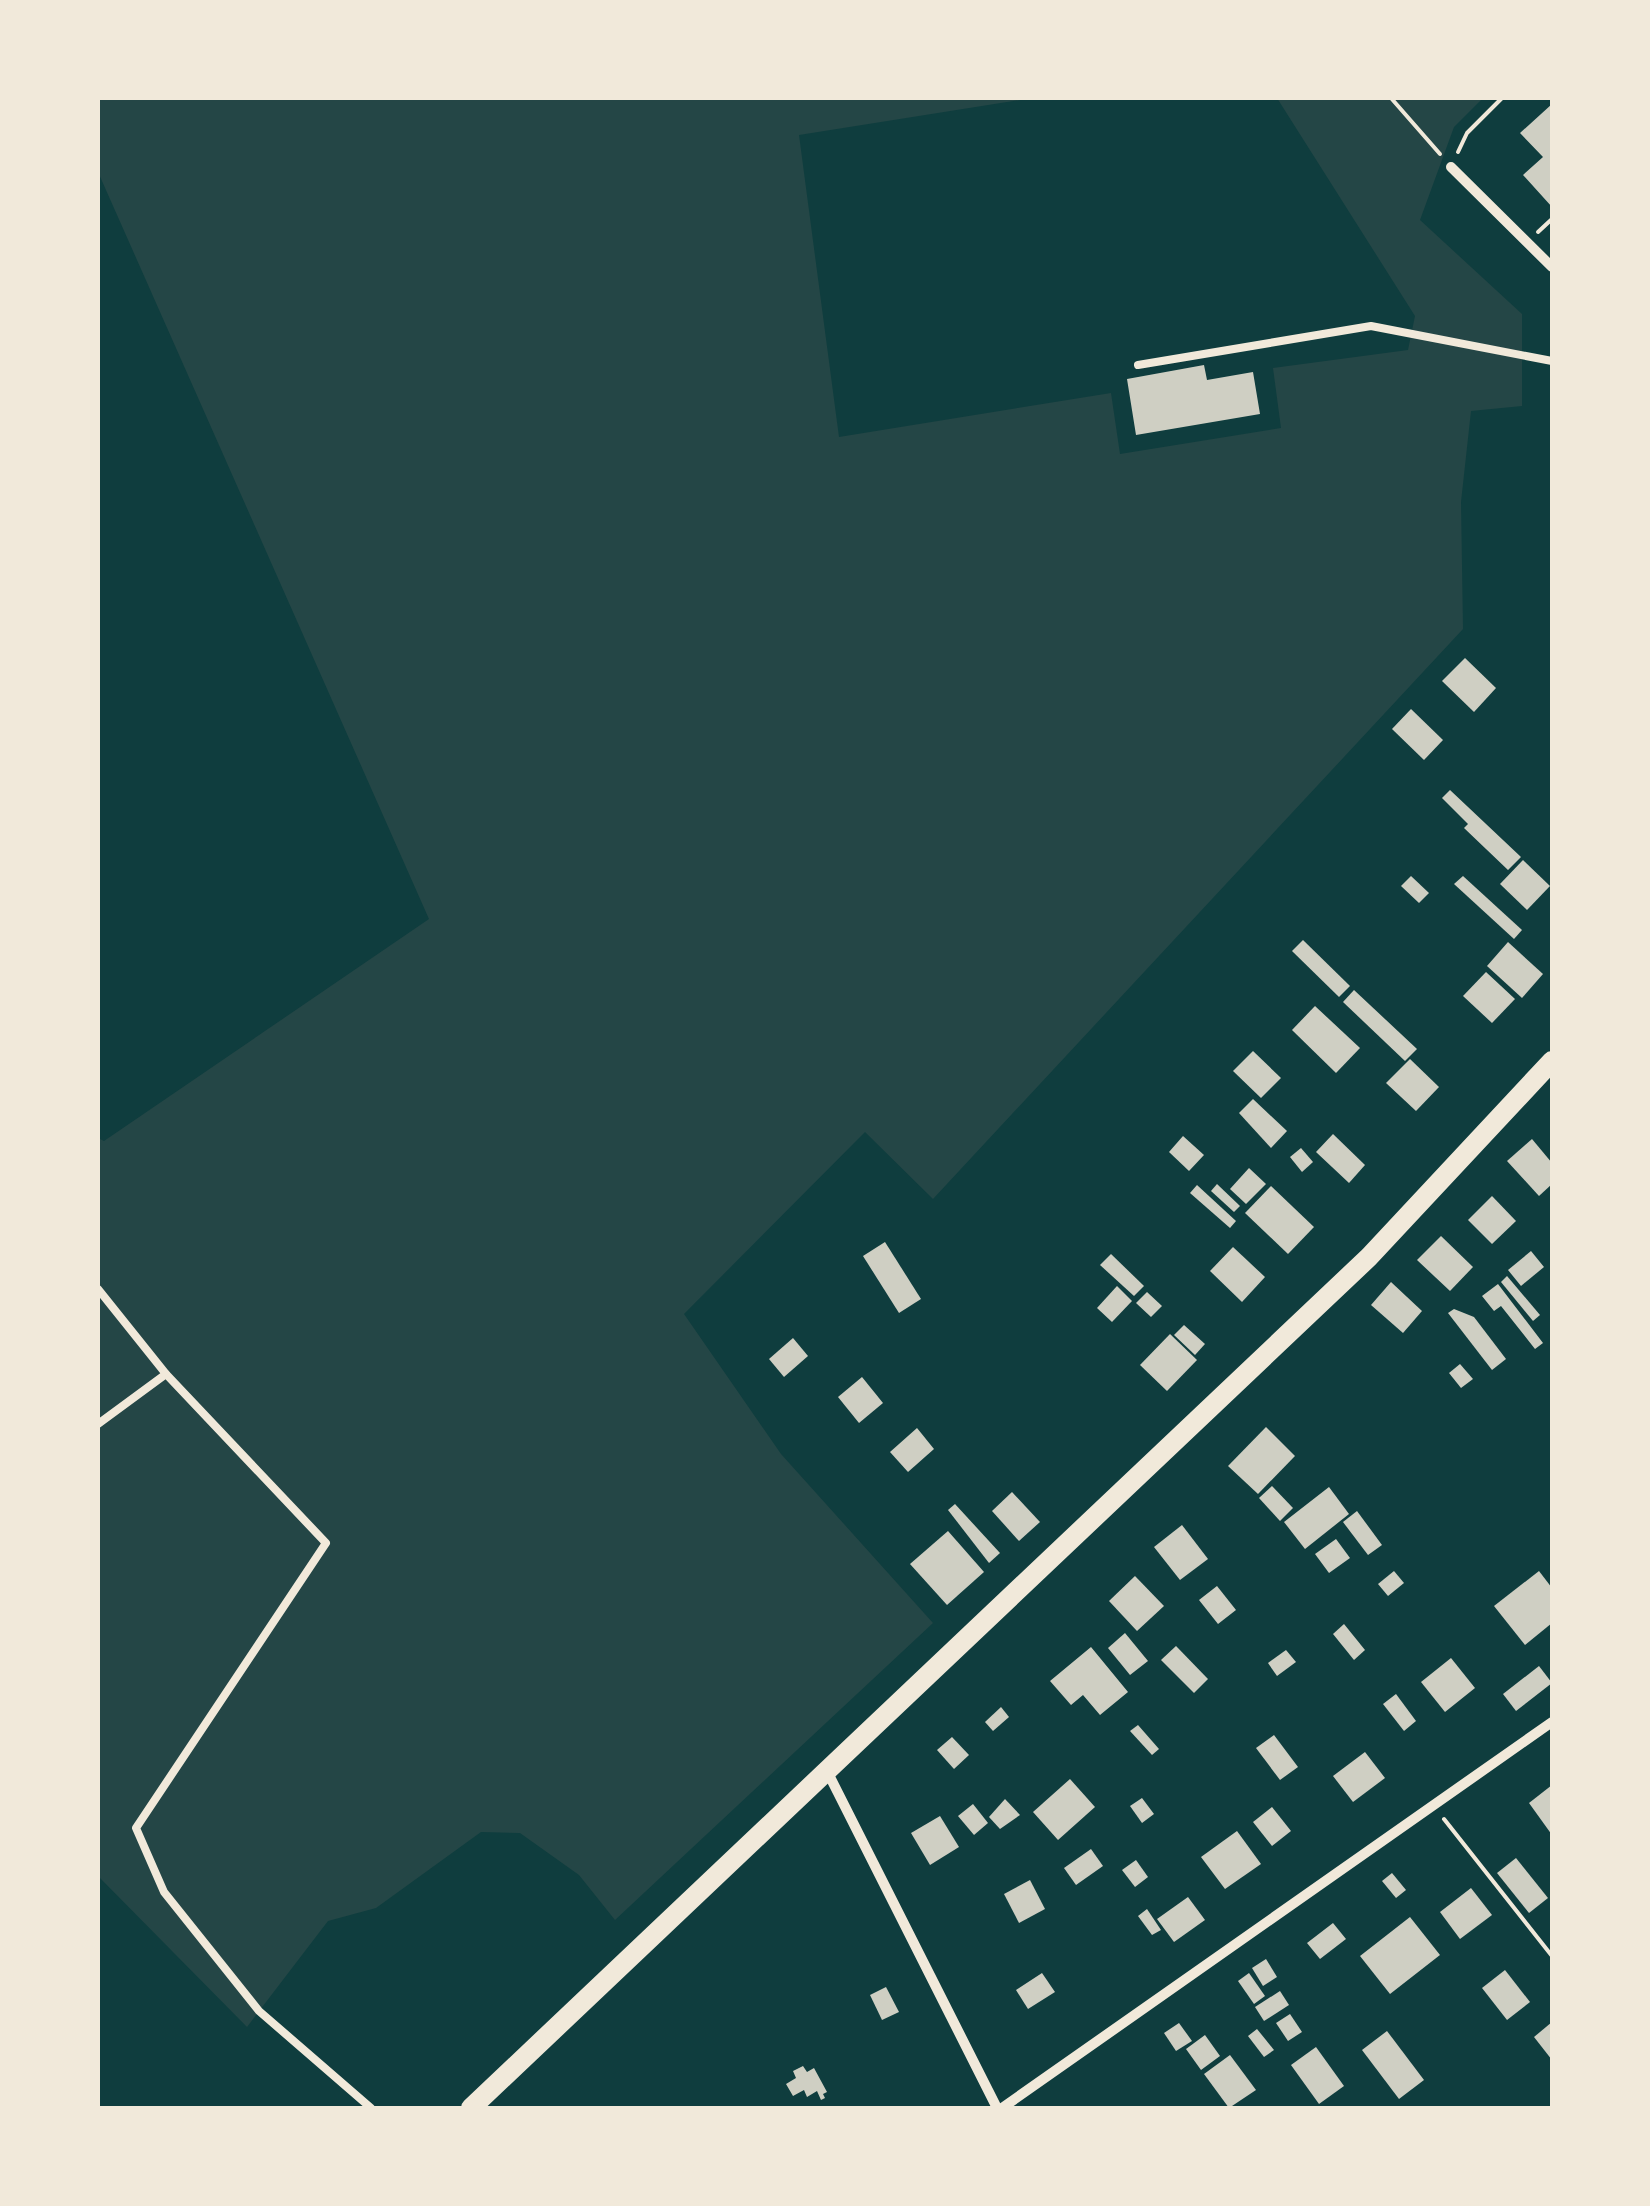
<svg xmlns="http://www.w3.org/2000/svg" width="1650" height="2206" font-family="Lato,sans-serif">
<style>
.green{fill:#244646}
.building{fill:#cfcfc3}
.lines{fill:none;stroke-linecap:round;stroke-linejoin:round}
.path{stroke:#f1e9da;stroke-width:4}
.service{stroke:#f1e9da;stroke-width:8}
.minor{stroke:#f1e9da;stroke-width:10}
.secondary{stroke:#f1e9da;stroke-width:20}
</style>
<rect width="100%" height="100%" fill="#0f3d3e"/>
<!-- green -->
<polygon class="green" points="98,98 1033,98 799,135 839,437 1111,393 1120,454 1281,428 1273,368 1408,350 1415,316 1277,98 1483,98 1454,127 1420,220 1522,314 1522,406 1471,411 1461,502 1463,629 933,1199 865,1132 684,1314 781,1454 933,1623 615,1920 579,1875 520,1833 481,1832 376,1908 328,1921 247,2027 98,1876 98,1138 104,1141 429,919 98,172"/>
<!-- building -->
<g class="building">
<polygon points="1552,104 1552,207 1523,175 1543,157 1520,133"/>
<polygon points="1204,365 1207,380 1253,372 1260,414 1136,435 1127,379"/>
<polygon points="1465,658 1496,688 1474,712 1442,681"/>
<polygon points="1411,709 1443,740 1424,760 1392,729"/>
<polygon points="1450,790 1521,857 1508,870 1464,828 1468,824 1442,798"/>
<polygon points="1523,860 1550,886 1527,910 1500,884"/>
<polygon points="1411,876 1429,893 1419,903 1401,886"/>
<polygon points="1463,876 1522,930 1514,939 1454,884"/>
<polygon points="1303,940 1350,986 1339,997 1292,951"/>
<polygon points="1508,942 1543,974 1522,998 1487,966"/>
<polygon points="1486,972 1515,999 1492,1023 1463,996"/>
<polygon points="1354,990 1417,1049 1405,1061 1343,1002"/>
<polygon points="1315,1006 1360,1048 1336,1073 1292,1030"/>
<polygon points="1253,1051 1281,1078 1261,1098 1233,1071"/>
<polygon points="1410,1059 1439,1087 1416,1111 1386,1083"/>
<polygon points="1253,1099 1287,1131 1271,1148 1239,1113"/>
<polygon points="1333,1134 1365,1165 1349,1183 1316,1152"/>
<polygon points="1183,1136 1204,1155 1189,1171 1169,1152"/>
<polygon points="1532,1139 1552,1163 1552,1184 1539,1196 1507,1161"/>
<polygon points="1301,1148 1313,1162 1302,1172 1290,1157"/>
<polygon points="1249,1168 1266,1184 1246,1204 1230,1189"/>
<polygon points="1217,1184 1240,1206 1234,1212 1211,1191"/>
<polygon points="1197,1185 1236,1221 1230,1228 1190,1193"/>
<polygon points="1271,1186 1314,1227 1288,1254 1245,1213"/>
<polygon points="1492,1196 1516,1221 1492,1244 1468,1220"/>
<polygon points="1441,1236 1473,1267 1450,1291 1417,1260"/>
<polygon points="885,1242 921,1299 899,1313 863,1256"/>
<polygon points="1233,1247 1265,1277 1242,1302 1210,1271"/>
<polygon points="1531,1251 1544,1267 1521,1286 1508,1270"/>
<polygon points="1111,1254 1144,1286 1134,1296 1100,1265"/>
<polygon points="1507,1276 1540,1315 1533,1321 1501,1282"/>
<polygon points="1391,1282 1422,1311 1403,1333 1371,1305"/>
<polygon points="1498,1284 1543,1343 1535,1349 1501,1306 1494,1311 1482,1296"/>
<polygon points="1117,1286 1132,1301 1112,1322 1097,1308"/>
<polygon points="1147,1292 1162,1306 1151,1317 1136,1303"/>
<polygon points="1454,1309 1474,1317 1506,1359 1492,1370 1448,1313"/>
<polygon points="1184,1325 1205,1344 1195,1355 1174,1335"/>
<polygon points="1170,1334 1197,1360 1167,1391 1140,1365"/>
<polygon points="793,1338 808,1356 784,1377 769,1359"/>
<polygon points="1460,1364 1473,1379 1461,1388 1449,1373"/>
<polygon points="862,1377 883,1403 859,1423 838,1397"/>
<polygon points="1266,1427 1295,1456 1258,1494 1228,1466"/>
<polygon points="917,1428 934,1449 908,1472 890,1452"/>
<polygon points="1272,1486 1293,1508 1280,1521 1259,1498"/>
<polygon points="1329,1487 1349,1514 1305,1549 1284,1522"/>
<polygon points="1012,1492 1040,1522 1019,1541 992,1511"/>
<polygon points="955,1504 1000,1553 989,1563 948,1510"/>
<polygon points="1357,1511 1382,1545 1368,1555 1343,1522"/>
<polygon points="1182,1525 1208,1559 1180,1580 1154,1547"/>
<polygon points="948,1531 984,1572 947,1605 910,1564"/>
<polygon points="1336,1539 1350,1558 1329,1573 1315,1554"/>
<polygon points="1394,1571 1404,1583 1388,1596 1378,1584"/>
<polygon points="1539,1571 1552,1588 1552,1623 1525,1645 1494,1606"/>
<polygon points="1135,1576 1164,1606 1137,1631 1109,1601"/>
<polygon points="1217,1586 1236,1610 1218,1624 1199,1600"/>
<polygon points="1344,1624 1365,1650 1354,1660 1333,1634"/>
<polygon points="1125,1633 1148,1661 1130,1675 1108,1648"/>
<polygon points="1176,1646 1208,1679 1194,1693 1161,1660"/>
<polygon points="1091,1647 1128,1692 1100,1715 1083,1695 1071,1705 1050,1681"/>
<polygon points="1286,1650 1296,1662 1277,1676 1268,1663"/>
<polygon points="1451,1658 1475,1688 1445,1712 1421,1682"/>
<polygon points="1539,1666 1552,1683 1516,1711 1503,1694"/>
<polygon points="1396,1694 1416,1721 1404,1731 1383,1704"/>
<polygon points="1001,1707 1009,1717 993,1731 985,1722"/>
<polygon points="1138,1725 1159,1749 1152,1755 1130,1731"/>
<polygon points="1274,1735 1298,1767 1280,1780 1256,1748"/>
<polygon points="952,1737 969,1755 954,1769 937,1750"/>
<polygon points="1365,1752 1385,1778 1353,1802 1333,1776"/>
<polygon points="1070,1779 1095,1807 1058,1840 1033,1812"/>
<polygon points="1552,1785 1552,1835 1529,1803"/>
<polygon points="1142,1798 1154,1814 1142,1823 1130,1806"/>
<polygon points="1005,1799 1020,1815 1000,1829 989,1817"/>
<polygon points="973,1804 988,1823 974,1835 958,1816"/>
<polygon points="1272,1807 1291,1831 1272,1846 1253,1822"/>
<polygon points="940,1816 959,1847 930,1865 911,1833"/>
<polygon points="1237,1831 1261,1864 1225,1889 1201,1857"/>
<polygon points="1091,1849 1103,1866 1076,1885 1064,1868"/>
<polygon points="1516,1858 1548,1898 1529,1913 1497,1873"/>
<polygon points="1136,1860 1148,1877 1135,1887 1122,1870"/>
<polygon points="1392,1873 1406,1890 1396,1898 1382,1881"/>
<polygon points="1030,1880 1045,1909 1019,1923 1004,1894"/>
<polygon points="1471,1888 1492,1915 1460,1939 1440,1912"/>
<polygon points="1188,1897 1205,1920 1174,1942 1157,1919"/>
<polygon points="1147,1909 1161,1930 1152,1935 1138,1916"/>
<polygon points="1410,1917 1440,1955 1390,1994 1360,1956"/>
<polygon points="1333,1923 1346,1939 1320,1959 1307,1943"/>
<polygon points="1266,1959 1277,1977 1263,1986 1252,1968"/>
<polygon points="1505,1970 1530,2002 1507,2020 1482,1988"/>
<polygon points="1042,1973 1055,1992 1028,2009 1016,1990"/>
<polygon points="1249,1973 1265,1996 1254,2004 1238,1981"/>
<polygon points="886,1987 899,2012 882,2020 870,1995"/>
<polygon points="1280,1991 1289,2005 1264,2021 1255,2007"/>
<polygon points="1290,2014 1302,2032 1288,2041 1276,2023"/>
<polygon points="1552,2022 1552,2060 1534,2037"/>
<polygon points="1179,2023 1192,2041 1176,2051 1164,2033"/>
<polygon points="1257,2029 1274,2050 1264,2057 1248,2036"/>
<polygon points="1387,2031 1424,2080 1399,2099 1362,2050"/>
<polygon points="1205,2035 1220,2056 1201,2070 1186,2049"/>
<polygon points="1316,2047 1344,2086 1319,2104 1291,2065"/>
<polygon points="1230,2055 1256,2090 1229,2108 1204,2074"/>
<polygon points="803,2066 807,2072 814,2068 827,2092 823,2094 825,2098 821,2100 817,2091 807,2097 804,2090 793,2096 786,2084 796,2078 793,2071"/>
</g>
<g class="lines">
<!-- path -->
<g class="path">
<polyline points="1391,98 1440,154"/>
<polyline points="1458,152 1467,133 1502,98"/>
<polyline points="1538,232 1552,219"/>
<polyline points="1444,1819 1552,1956"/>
</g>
<!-- service -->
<g class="service">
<polyline points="1138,365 1371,326 1552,361"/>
<polyline points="98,1289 166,1374 326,1543 136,1828 164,1892 259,2011 371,2108"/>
<polyline points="98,1424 166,1374"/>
</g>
<!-- minor -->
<g class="minor">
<polyline points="1451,167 1552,267"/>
<polyline points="827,1771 997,2108"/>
<polyline points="1002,2108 1552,1722"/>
</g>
<!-- secondary -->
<polyline class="secondary" points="471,2108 1369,1257 1552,1061"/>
</g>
<!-- border -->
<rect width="1650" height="2206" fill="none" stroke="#f1e9da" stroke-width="200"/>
</svg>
